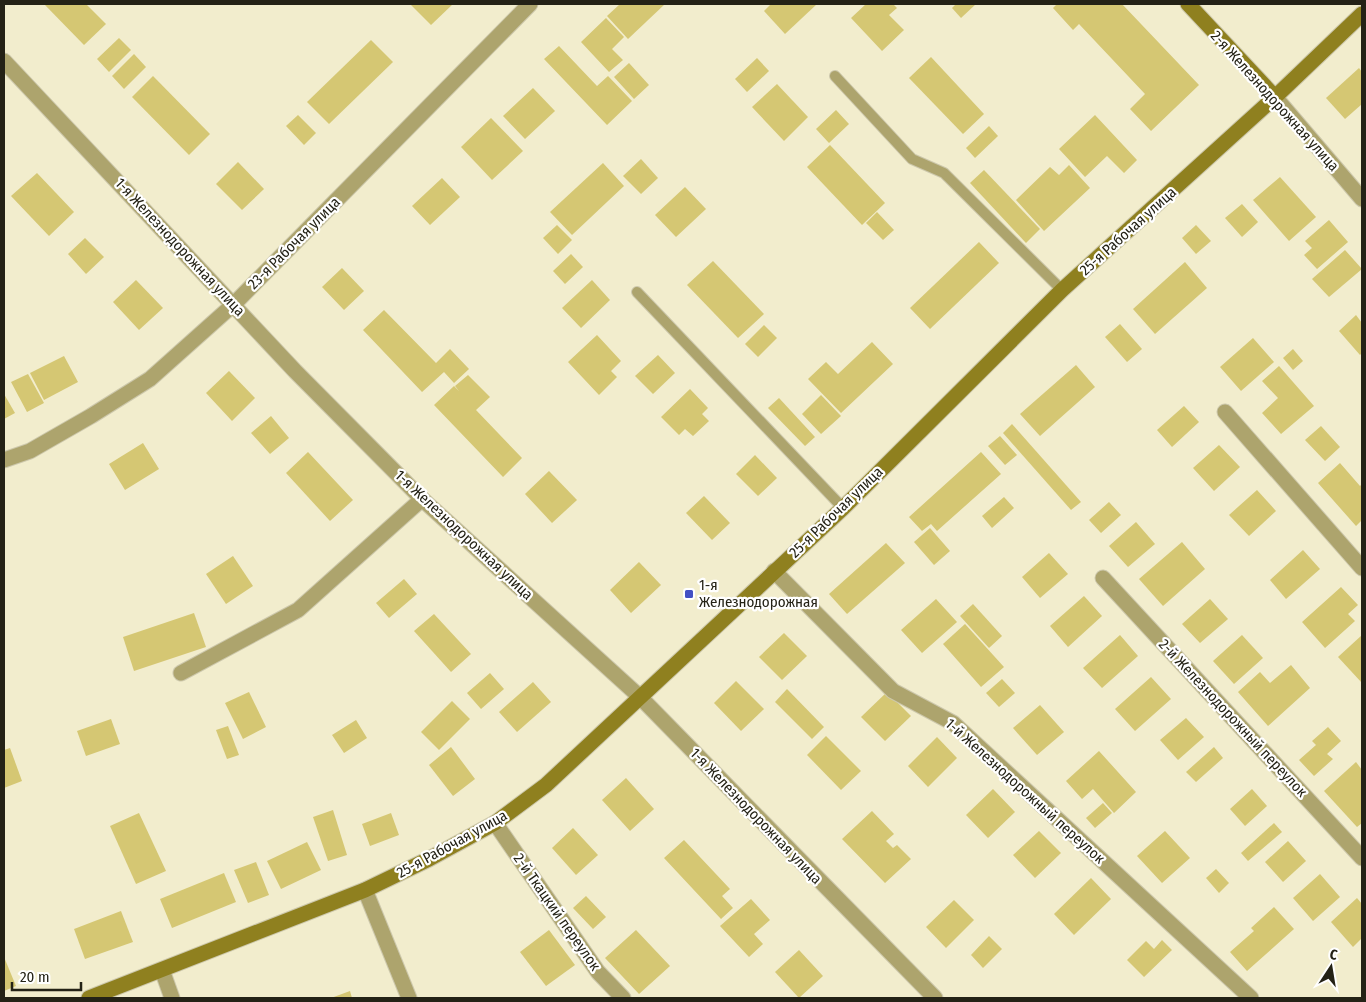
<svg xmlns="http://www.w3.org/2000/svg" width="1366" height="1002" font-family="'Fira Sans Condensed',sans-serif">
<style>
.building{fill:#d5c773}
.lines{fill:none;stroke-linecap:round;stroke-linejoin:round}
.lane-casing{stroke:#cdc8ac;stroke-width:12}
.street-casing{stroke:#cdc8ac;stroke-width:17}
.secondary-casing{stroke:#cdc8ac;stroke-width:17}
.lane{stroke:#ada46d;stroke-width:10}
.street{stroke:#ada46d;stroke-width:15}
.secondary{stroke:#8f801f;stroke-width:15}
.poi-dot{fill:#4350c4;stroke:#fff;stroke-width:2}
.labels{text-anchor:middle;stroke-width:4.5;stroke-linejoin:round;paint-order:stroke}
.street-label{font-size:15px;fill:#242216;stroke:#fff}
.poi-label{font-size:15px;fill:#242216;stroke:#fff;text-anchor:start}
</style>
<rect width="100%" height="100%" fill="#f2edcd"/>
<!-- building -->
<g class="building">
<polygon points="44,4 86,4 106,24 84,45"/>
<polygon points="410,4 453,4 431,25"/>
<polygon points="620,4 665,4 628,39 607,16"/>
<polygon points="771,4 817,4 785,34 764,11"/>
<polygon points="866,4 893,4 897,8 889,15 904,30 882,51 851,18"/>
<polygon points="956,4 976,4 961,18 952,8"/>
<polygon points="1057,4 1122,4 1199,85 1151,131 1130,109 1145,94 1079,24 1073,30 1053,8"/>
<polygon points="606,18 624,37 612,49 623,60 609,72 581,42"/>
<polygon points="119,38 131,50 109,72 97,59"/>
<polygon points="371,40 393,62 329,124 307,102"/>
<polygon points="559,46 597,86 608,76 632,101 607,125 544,59"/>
<polygon points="134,54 146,67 124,89 112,76"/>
<polygon points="931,57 984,114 963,134 909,78"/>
<polygon points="757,58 769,71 747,92 735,79"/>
<polygon points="629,63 649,85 634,99 614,77"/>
<polygon points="1359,68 1362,72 1362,104 1345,119 1326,98"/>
<polygon points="153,76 210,134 189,155 132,97"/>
<polygon points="777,84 808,117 784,141 752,107"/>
<polygon points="533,88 555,111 525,139 503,116"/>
<polygon points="836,110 849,124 829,143 816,129"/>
<polygon points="298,115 316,133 304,145 286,126"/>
<polygon points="1095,115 1137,160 1124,173 1107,156 1085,177 1059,149"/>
<polygon points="491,118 523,151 492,180 461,147"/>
<polygon points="989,126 998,136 975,158 966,148"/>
<polygon points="830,145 885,203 862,225 807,167"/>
<polygon points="641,159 658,178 641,194 623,176"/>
<polygon points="238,162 264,189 242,210 216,184"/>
<polygon points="603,163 624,186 572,235 550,212"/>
<polygon points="1069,165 1090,188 1044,231 1016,200 1050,167 1059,175"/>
<polygon points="984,170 1040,229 1026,243 970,183"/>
<polygon points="37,173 74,212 49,236 11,196"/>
<polygon points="1280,177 1316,217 1289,241 1253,200"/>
<polygon points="442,178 460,197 430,225 412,206"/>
<polygon points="685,187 706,209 676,237 655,215"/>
<polygon points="1242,204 1258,222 1242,237 1225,218"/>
<polygon points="877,212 894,230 883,240 866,223"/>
<polygon points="1329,220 1348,242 1317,269 1304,255 1312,248 1305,241"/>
<polygon points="557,225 572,240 558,254 543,238"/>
<polygon points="1196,225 1211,241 1196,254 1182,238"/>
<polygon points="85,238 104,257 86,274 68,254"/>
<polygon points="979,242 999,263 930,329 910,308"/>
<polygon points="1345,250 1362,269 1329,297 1312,279"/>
<polygon points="571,254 583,267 565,284 553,271"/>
<polygon points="713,261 764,314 738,338 687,285"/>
<polygon points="1185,262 1207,288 1155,334 1133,309"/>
<polygon points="342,268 364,291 344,310 322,287"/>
<polygon points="136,280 163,308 139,330 113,302"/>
<polygon points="592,280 610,300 581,328 562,308"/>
<polygon points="384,310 436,363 450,349 469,369 454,383 444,372 422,392 363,330"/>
<polygon points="1356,315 1362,323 1362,353 1360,355 1339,331"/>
<polygon points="1120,324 1142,349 1127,362 1105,337"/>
<polygon points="764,325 777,338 758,357 745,344"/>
<polygon points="597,335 621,361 611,371 617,377 599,395 568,362"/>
<polygon points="1253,338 1274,362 1241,391 1220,367"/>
<polygon points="872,342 893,364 841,413 808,379 826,362 838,374"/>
<polygon points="1293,349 1303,361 1293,370 1283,358"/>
<polygon points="658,355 675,373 653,394 635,376"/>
<polygon points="64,356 78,382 44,400 30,373"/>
<polygon points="1076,365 1095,387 1040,436 1020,414"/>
<polygon points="1279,366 1314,406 1281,434 1262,413 1278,398 1262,381"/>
<polygon points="229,371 255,398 232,421 206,393"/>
<polygon points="28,374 44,403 27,412 11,382"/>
<polygon points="468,375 490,397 476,410 522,458 503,477 434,405 454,386 459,391 455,386"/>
<polygon points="690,389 708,408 702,414 709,421 693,436 685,429 679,435 661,417"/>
<polygon points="4,394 15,413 4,419"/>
<polygon points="821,395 841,416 821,434 802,414"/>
<polygon points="779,398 815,437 805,446 768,408"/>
<polygon points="1184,406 1199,422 1172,447 1157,430"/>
<polygon points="271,416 289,438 270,454 251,433"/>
<polygon points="1012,424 1081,502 1071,510 1003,433"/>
<polygon points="1321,426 1340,447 1325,461 1305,440"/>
<polygon points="1000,436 1017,455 1005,465 988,446"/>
<polygon points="143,443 159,469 125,490 109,464"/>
<polygon points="1219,445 1240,467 1214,491 1193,468"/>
<polygon points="308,452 353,500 330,521 286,473"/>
<polygon points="981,452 1001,474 937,531 931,524 922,531 909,517"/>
<polygon points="755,455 777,478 758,496 736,474"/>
<polygon points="1340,463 1360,486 1362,484 1362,520 1356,526 1318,483"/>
<polygon points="549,471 577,500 552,523 525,494"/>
<polygon points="1257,490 1276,511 1249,536 1229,515"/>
<polygon points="704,496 730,523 712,540 686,513"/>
<polygon points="1004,497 1014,508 992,528 982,516"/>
<polygon points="1109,502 1121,515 1101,533 1089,520"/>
<polygon points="1136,522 1155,544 1128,567 1109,546"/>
<polygon points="930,528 950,551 934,565 914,542"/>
<polygon points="1182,542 1205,569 1163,606 1139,579"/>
<polygon points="886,543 905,563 847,614 829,594"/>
<polygon points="1303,550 1320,569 1286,599 1270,580"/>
<polygon points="1049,553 1068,574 1040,598 1022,577"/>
<polygon points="233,556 253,586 226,604 206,574"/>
<polygon points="639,562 661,585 631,613 610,590"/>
<polygon points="404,579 417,594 389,618 376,603"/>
<polygon points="1341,587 1358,605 1348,614 1355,621 1325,648 1302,622"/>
<polygon points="1084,596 1102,616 1068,647 1050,626"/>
<polygon points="936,599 957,622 922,653 901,630"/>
<polygon points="1210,599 1228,619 1200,643 1182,624"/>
<polygon points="973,604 1002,636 989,648 960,616"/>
<polygon points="194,613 206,647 134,671 123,637"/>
<polygon points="434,614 471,654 451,672 414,631"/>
<polygon points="965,624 1004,667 981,687 943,644"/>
<polygon points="784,633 807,656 782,680 759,657"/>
<polygon points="1120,635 1138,656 1102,688 1083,668"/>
<polygon points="1242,635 1263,658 1234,684 1213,661"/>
<polygon points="1362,635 1362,683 1338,657"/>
<polygon points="1291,665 1310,688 1268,726 1238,692 1260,672 1270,683"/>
<polygon points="490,673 504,689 481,709 467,693"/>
<polygon points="1151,677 1171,699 1135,731 1115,709"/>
<polygon points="1002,679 1015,693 999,707 986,693"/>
<polygon points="736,681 764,709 741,731 714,703"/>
<polygon points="533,682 551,702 517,732 499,712"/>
<polygon points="787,689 824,727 812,739 775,702"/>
<polygon points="249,692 266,727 243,739 225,703"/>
<polygon points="887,692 911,716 885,741 861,717"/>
<polygon points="452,701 470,719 439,750 421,732"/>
<polygon points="1040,705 1064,732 1037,755 1013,728"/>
<polygon points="1186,718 1204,737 1178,760 1160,740"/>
<polygon points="111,719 120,744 86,756 77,731"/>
<polygon points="356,720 367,738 344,753 332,735"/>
<polygon points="228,726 239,755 227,759 216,730"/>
<polygon points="1328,727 1341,741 1327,754 1333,759 1314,776 1299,760 1316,745 1312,741"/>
<polygon points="826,736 861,771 841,790 807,755"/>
<polygon points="937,737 957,758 928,787 908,766"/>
<polygon points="451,747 475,779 453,796 429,765"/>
<polygon points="1214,747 1223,758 1196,782 1186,772"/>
<polygon points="10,748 22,781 4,788 4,750"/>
<polygon points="1099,751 1136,792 1114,813 1093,789 1082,799 1066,781"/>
<polygon points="1356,762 1362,770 1362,823 1357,827 1324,791"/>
<polygon points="626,778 654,809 630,831 602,800"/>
<polygon points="993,789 1015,812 988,838 966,815"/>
<polygon points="1252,789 1267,806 1245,826 1230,809"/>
<polygon points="1103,803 1112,813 1095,828 1086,818"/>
<polygon points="333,810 347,855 328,861 313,817"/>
<polygon points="872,811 894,834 886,841 893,848 897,845 911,859 885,883 842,839"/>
<polygon points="139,813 166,871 136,884 110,826"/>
<polygon points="391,813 399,835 370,846 362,824"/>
<polygon points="1274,823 1282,832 1248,861 1241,853"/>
<polygon points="573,828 598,855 576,875 552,848"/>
<polygon points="1039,831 1061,853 1035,878 1013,855"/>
<polygon points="1165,831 1190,858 1162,883 1137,856"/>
<polygon points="684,840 730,889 722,896 733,908 721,919 664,858"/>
<polygon points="1288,841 1306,861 1283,882 1265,862"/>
<polygon points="307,842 321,870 281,889 267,861"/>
<polygon points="256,862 269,895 248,903 234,870"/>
<polygon points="1216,869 1229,883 1219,893 1206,878"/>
<polygon points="224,873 236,902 172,928 160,899"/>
<polygon points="1320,874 1340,897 1313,921 1293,898"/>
<polygon points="1091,878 1111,899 1074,935 1054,914"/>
<polygon points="586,896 606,917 593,929 573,908"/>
<polygon points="1357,898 1362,904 1362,938 1353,947 1331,922"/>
<polygon points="751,899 770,920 754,934 763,944 749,957 720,926"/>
<polygon points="954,900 974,920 946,948 926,927"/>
<polygon points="1274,907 1294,929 1247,971 1230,952 1254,931 1251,928"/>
<polygon points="121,911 133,942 85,959 74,929"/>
<polygon points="549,930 575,965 546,986 520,952"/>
<polygon points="636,930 670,966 639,994 605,958"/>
<polygon points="989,936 1002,949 983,968 971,955"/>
<polygon points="1162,940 1172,950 1144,977 1127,960 1146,941 1154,949"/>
<polygon points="799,950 823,976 799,998 775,972"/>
<polygon points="4,957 16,986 4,991"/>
<polygon points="350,991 352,998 331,998"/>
</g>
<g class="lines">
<!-- lane casing -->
<g class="lane-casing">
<g id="lane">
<polyline points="835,76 912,159 944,173 1062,290"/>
<polyline points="637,292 843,508"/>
</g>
</g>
<!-- street casing -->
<g class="street-casing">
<g id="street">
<polyline points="4,61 295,371 422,499 640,697 935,998"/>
<polyline points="1275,97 1362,199"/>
<polyline points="1225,412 1362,568"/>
<polyline points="4,460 30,451 91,416 150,379 234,304 530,4"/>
<polyline points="774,571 893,691 953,723 1251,998"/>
<polyline points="1103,578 1362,858"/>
<polyline points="181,673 298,610 422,499"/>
<polyline points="495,823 598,972 623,998"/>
<polyline points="365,890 409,998"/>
<polyline points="162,970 172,998"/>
</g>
</g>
<!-- secondary casing -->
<g class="secondary-casing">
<g id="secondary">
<polyline points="1188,4 1275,97"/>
<polyline points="89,998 365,890 429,859 495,823 546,785 843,508 1062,290 1275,97 1362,14"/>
</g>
</g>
<!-- lane -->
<use href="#lane" class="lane"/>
<!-- street -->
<use href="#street" class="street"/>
<!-- secondary -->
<use href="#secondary" class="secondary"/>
</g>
<!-- markers -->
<rect class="poi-dot" x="684" y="589" width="10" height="10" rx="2.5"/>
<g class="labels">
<!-- street labels -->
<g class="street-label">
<text transform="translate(1275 101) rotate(48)" y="5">2-я Железнодорожная улица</text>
<text transform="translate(1128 231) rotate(-42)" y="5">25-я Рабочая улица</text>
<text transform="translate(294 243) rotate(-45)" y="5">23-я Рабочая улица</text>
<text transform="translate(180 247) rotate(47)" y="5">1-я Железнодорожная улица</text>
<text transform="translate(836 512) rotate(-44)" y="5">25-я Рабочая улица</text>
<text transform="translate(464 535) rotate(43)" y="5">1-я Железнодорожная улица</text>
<text transform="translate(1233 718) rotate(47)" y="5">2-й Железнодорожный переулок</text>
<text transform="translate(1025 791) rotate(42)" y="5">1-й Железнодорожный переулок</text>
<text transform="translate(756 816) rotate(46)" y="5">1-я Железнодорожная улица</text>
<text transform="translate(452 844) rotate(-29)" y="5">25-я Рабочая улица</text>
<text transform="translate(557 912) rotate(55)" y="5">2-й Ткацкий переулок</text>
</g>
<!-- poi labels -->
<g class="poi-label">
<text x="699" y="590">1-я<tspan x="699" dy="17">Железнодорожная</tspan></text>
</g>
</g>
<!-- border -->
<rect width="1366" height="1002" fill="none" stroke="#242216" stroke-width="10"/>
<!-- north arrow -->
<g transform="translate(1331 967) rotate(12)" stroke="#ffffff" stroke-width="4" paint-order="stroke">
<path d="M0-4L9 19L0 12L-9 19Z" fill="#242216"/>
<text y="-8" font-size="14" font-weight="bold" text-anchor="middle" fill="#242216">С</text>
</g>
<!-- scale -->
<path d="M12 982v8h69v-8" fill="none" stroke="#242216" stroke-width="2.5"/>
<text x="20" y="982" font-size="15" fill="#242216" stroke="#ffffff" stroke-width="4" paint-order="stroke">20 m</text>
</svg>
